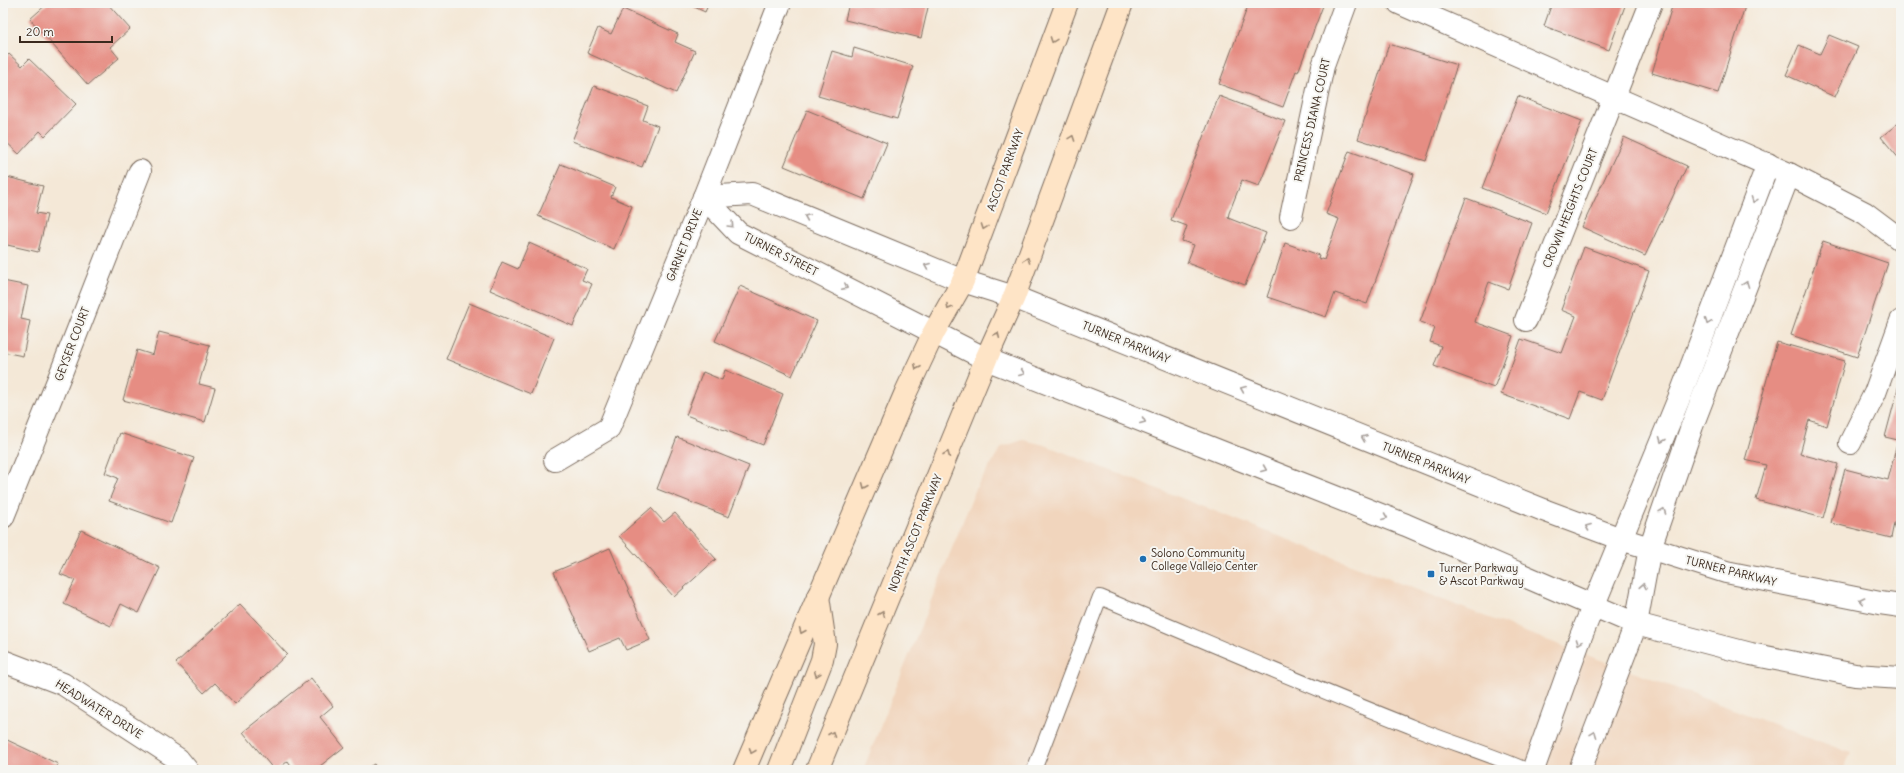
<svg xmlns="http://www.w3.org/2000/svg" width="1904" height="773" font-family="Delius,sans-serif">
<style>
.built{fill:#f1d5bd}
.building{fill:#e68d83}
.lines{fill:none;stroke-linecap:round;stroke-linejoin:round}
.service-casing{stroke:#7c6c5f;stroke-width:16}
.minor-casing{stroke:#7c6c5f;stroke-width:24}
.tertiary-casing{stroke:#7c6c5f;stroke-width:24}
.secondary-casing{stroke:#7c6c5f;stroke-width:24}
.service{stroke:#fff;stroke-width:14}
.minor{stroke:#fff;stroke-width:22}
.tertiary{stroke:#fff;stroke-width:22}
.secondary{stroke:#fee4c6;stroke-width:22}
.oneway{stroke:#9c8772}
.oneway2{stroke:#a79f9a}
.poi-dot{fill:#1f6fb2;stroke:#f6f6f2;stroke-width:1.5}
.labels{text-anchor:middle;stroke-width:4;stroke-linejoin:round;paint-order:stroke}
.street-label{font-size:11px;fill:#3b2a1e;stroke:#f6f6f2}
.poi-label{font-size:11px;fill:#3b2a1e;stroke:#f6f6f2;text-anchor:start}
</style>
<rect width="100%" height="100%" fill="#f6f6f2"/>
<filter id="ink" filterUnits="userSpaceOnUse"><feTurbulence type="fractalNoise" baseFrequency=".025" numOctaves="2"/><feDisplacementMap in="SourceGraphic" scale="8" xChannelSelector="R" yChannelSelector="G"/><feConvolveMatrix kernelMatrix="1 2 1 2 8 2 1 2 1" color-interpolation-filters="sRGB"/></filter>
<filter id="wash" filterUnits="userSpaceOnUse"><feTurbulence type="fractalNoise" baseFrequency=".012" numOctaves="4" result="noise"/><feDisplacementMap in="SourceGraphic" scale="16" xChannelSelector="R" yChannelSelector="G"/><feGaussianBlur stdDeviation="0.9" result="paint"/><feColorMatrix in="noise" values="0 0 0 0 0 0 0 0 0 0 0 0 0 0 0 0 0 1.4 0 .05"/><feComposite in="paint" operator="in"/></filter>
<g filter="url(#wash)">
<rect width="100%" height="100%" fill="#f4e8d7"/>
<!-- built -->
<polygon class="built" points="1023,440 1045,445 1525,632 1851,753 1843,770 863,770 977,486 1002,447"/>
<g id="blocks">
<!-- building -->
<g class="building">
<polygon points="48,3 107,3 130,29 110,47 119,58 88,85 30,19"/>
<polygon points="686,3 709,3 705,12"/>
<polygon points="849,3 929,3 921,38 845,20"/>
<polygon points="1249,3 1324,3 1298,72 1296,71 1283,107 1219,84"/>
<polygon points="1552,3 1626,3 1609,50 1544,26"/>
<polygon points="1673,3 1746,3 1718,93 1652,73"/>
<polygon points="623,9 678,34 675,42 695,51 676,93 587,53 598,28 611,34"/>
<polygon points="1829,35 1858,47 1835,97 1786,75 1799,45 1820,54"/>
<polygon points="1389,44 1457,65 1426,161 1358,139"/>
<polygon points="854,48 913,66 897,119 818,96 832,51 852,57"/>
<polygon points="9,54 22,66 29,59 76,104 45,136 40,131 19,154 3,139 3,60"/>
<polygon points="594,86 648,106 643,120 658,126 642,167 572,141"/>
<polygon points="1219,96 1285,121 1259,186 1242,180 1229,213 1228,218 1266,233 1245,285 1187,263 1194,245 1182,241 1187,226 1171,220"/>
<polygon points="1518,96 1582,121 1546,213 1482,188"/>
<polygon points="807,110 887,143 864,199 784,166"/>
<polygon points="1901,121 1901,161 1881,137"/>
<polygon points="1624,137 1687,166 1645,256 1582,227"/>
<polygon points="1349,151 1414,174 1367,304 1335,293 1326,317 1267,297 1285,243 1319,255 1318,258 1324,260 1339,219 1326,214"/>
<polygon points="561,164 615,187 611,197 632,206 614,249 538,216"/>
<polygon points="3,176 43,186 36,213 47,215 38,252 3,244"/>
<polygon points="1466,198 1532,223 1508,289 1489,282 1477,315 1475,322 1513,336 1494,388 1434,366 1441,346 1430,342 1435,328 1420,322"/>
<polygon points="1823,241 1888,263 1857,357 1791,335"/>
<polygon points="529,243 587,269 582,280 592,284 573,326 490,290 502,262 518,269"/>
<polygon points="1584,247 1649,271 1602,400 1580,392 1570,419 1501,394 1521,339 1562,353 1576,316 1561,310"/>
<polygon points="3,281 28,286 21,319 30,321 23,356 3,352"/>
<polygon points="740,286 817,321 792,376 715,341"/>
<polygon points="469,303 554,338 531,394 446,359"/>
<polygon points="159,332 210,345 199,384 215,388 205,422 123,400 137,350 153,355"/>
<polygon points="1777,342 1845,361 1827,426 1809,420 1800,454 1838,464 1823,518 1756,500 1766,465 1745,460"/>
<polygon points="725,370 783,394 763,445 686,415 703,372 722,380"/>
<polygon points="1901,377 1901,525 1894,523 1891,538 1831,523 1845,469 1888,480 1898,440 1885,437"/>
<polygon points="120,433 194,458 171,523 109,501 118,478 105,473"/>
<polygon points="677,437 749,466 729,517 657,489"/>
<polygon points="651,508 664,522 675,513 716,559 674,597 619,536"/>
<polygon points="81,530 160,568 139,613 121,604 111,626 64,604 75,580 60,574"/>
<polygon points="610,548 650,640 626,650 620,638 589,651 554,572"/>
<polygon points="240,604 287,654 235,704 215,683 204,693 176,663"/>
<polygon points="311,678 333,706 320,717 344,747 315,770 294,770 288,761 277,770 274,770 243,732"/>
<polygon points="3,738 58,764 55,770 3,770"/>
<polygon points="374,764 378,770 364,770"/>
</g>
</g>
</g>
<g filter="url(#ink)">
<use href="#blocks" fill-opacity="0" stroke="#7c6c5f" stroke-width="1"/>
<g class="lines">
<!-- service casing -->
<g class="service-casing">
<path id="service" d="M 1034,770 L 1100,597 C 1203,640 1306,685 1410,726 C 1448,742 1488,753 1526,770"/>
</g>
<!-- minor casing -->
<g class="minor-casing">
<g id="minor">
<polyline points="1399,3 1789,174 1865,213 1901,240"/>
<polyline points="1291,217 1323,66 1346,3"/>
<polyline points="1526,320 1651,3"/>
<polyline points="1850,443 1875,393 1901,321"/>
<polyline points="555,460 609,428 704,197 780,3"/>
<polyline points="3,517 61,373 140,171"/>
<polyline points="3,661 63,684 178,759 187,770"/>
<polyline points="1533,770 1581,636 1682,391 1768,164"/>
<polyline points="1580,770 1636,624 1650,548 1692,426 1789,174"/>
</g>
</g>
<!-- tertiary casing -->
<g class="tertiary-casing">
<g id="tertiary">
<polyline points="704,197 738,233 986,359 1406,525 1636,624 1751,654 1855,675 1901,678"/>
<polyline points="704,197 752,194 963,281 1014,297 1546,511 1621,539 1726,572 1880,603 1901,606"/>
</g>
</g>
<!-- secondary casing -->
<g class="secondary-casing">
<g id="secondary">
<polyline points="744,770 906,392 934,332 963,281 1067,3"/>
<polyline points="779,770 822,660 825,644 818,596"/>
<polyline points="817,770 986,359 1014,297 1122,3"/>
</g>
</g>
<!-- service -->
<use href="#service" class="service"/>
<!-- minor -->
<use href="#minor" class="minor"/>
<!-- tertiary -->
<use href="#tertiary" class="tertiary"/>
<!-- secondary -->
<use href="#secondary" class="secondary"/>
</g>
<!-- one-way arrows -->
<defs><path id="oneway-chevron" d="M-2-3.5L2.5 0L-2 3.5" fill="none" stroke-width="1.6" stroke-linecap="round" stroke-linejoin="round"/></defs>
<g class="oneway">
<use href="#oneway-chevron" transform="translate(1053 40) rotate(110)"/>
<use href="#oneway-chevron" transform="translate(1072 138) rotate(-70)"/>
<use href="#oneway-chevron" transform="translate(984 227) rotate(110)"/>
<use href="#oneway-chevron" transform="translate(1027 260) rotate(-70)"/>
<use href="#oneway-chevron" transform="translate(949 307) rotate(120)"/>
<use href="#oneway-chevron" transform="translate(997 335) rotate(-66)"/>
<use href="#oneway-chevron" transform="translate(917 367) rotate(115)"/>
<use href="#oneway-chevron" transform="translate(947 454) rotate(-68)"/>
<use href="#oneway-chevron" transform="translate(865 486) rotate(113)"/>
<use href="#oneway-chevron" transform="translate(882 614) rotate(-68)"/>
<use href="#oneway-chevron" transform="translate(802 631) rotate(113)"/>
<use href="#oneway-chevron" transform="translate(817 674) rotate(111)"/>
<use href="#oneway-chevron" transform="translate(832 734) rotate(-68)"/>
<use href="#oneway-chevron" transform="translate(752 751) rotate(112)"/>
</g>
<g class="oneway2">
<use href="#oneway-chevron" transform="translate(1754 200) rotate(111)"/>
<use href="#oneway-chevron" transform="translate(807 217) rotate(-157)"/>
<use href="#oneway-chevron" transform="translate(731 225) rotate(46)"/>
<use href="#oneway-chevron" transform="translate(927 266) rotate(-158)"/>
<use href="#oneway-chevron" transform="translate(1746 284) rotate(-69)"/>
<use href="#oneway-chevron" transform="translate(845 287) rotate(27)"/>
<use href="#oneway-chevron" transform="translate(1708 322) rotate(111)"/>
<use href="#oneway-chevron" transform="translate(1022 373) rotate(22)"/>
<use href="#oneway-chevron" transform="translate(1243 389) rotate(-158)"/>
<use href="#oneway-chevron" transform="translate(1143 421) rotate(22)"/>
<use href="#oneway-chevron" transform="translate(1364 438) rotate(-158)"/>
<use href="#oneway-chevron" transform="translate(1662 440) rotate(112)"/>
<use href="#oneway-chevron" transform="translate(1264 469) rotate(22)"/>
<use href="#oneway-chevron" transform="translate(1663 511) rotate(-70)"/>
<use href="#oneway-chevron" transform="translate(1385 517) rotate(22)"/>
<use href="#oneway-chevron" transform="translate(1588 527) rotate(-159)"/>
<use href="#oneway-chevron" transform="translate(1643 586) rotate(-80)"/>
<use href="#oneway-chevron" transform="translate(1862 600) rotate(-168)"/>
<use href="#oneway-chevron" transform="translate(1579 642) rotate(110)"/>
<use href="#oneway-chevron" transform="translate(1594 734) rotate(-69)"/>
</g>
</g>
<!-- markers -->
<g class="poi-dot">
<circle cx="1143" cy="559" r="4"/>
<rect x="1427" y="570" width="8" height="8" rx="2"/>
</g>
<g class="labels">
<!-- street labels -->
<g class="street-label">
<text transform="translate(1312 120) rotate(-77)" y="4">PRINCESS DIANA COURT</text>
<text transform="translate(1005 170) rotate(-70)" y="4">ASCOT PARKWAY</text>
<text transform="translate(1570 208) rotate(-68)" y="4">CROWN HEIGHTS COURT</text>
<text transform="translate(684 245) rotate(-68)" y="4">GARNET DRIVE</text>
<text transform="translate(781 254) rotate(27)" y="4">TURNER STREET</text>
<text transform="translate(1126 342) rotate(22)" y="4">TURNER PARKWAY</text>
<text transform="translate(72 344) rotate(-69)" y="4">GEYSER COURT</text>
<text transform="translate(1426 463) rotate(22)" y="4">TURNER PARKWAY</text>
<text transform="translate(915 533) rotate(-68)" y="4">NORTH ASCOT PARKWAY</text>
<text transform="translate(1731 571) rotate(14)" y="4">TURNER PARKWAY</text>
<text transform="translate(99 709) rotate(32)" y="4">HEADWATER DRIVE</text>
</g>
<!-- poi labels -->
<g class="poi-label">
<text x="1151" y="557">Solono Community<tspan x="1151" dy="13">College Vallejo Center</tspan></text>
<text x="1439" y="572">Turner Parkway<tspan x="1439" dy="13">&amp; Ascot Parkway</tspan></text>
</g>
</g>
<!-- margin -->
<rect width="1904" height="773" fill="none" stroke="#f6f6f2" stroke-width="16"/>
<!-- scale -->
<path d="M20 36v6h92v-6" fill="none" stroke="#3b2a1e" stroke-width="2"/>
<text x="26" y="36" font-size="12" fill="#3b2a1e" stroke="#f6f6f2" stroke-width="3" paint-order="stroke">20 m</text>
</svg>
